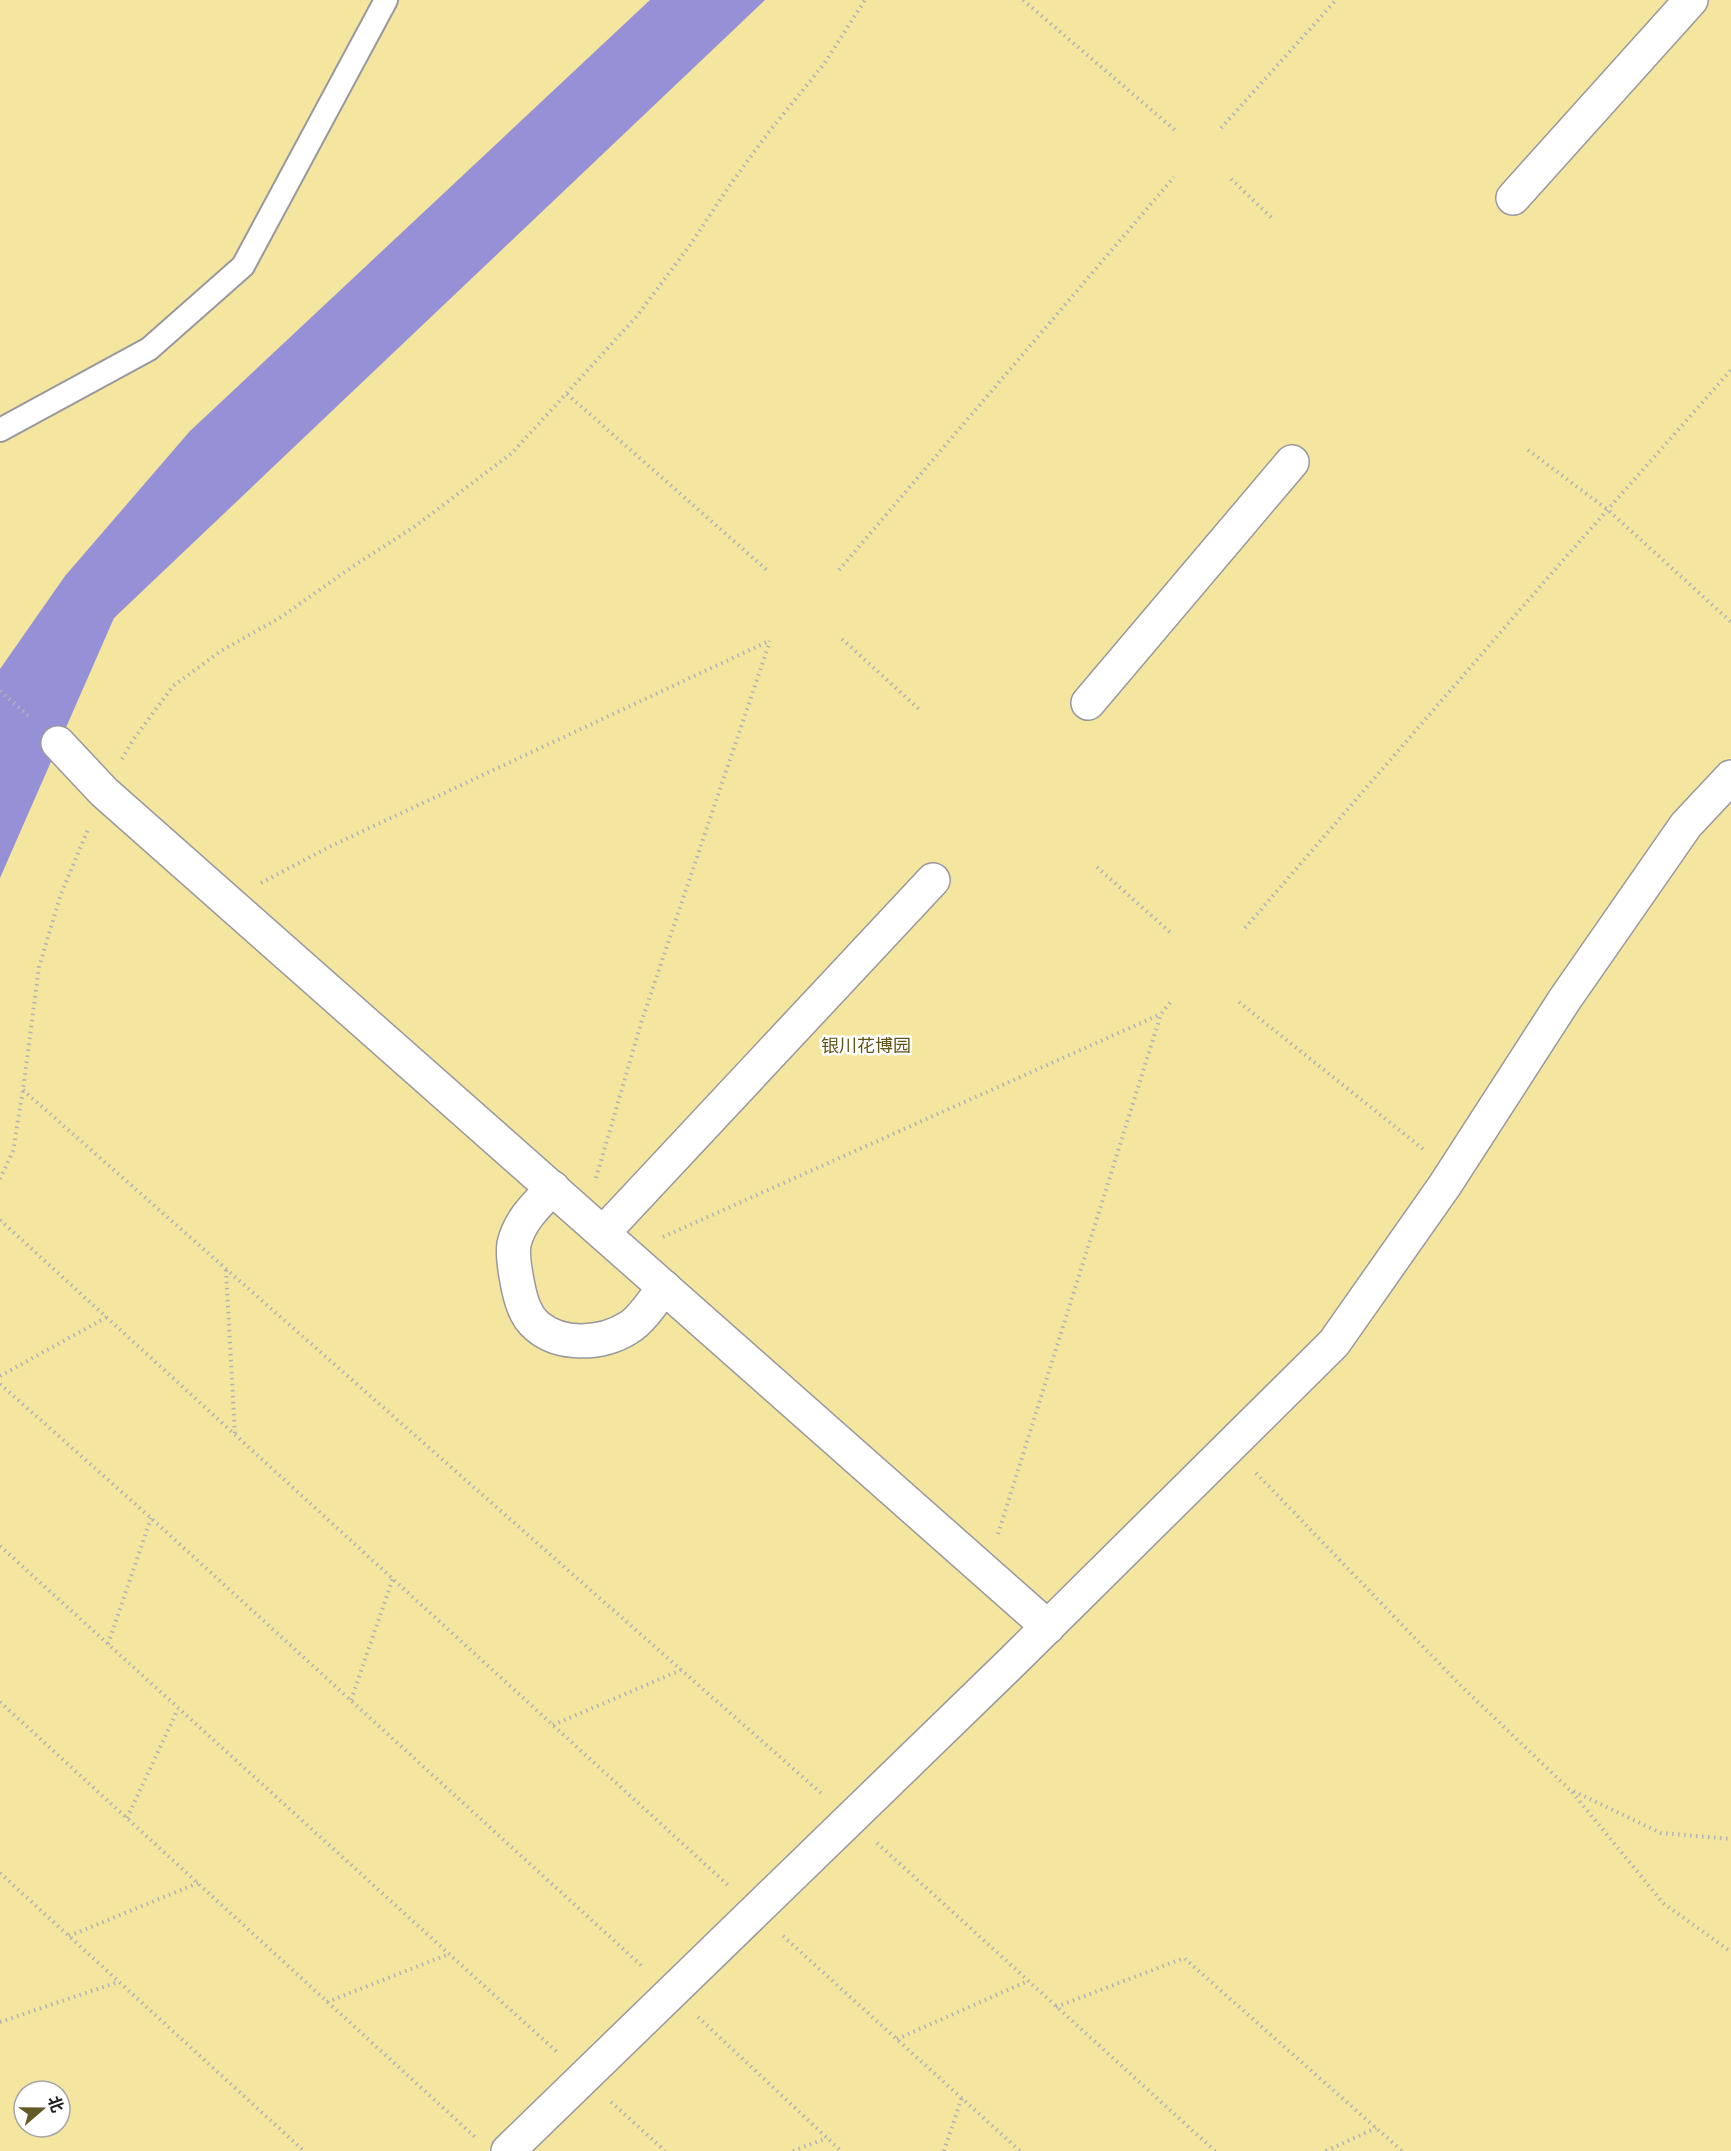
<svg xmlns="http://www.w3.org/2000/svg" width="1731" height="2151" font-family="Poppins,'Noto Sans SC',sans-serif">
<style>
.green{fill:#f4e69e;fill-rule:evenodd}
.water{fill:#9691d7}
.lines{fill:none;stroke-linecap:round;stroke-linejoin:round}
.service-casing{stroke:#98989f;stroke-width:26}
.pedestrian-casing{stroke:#98989f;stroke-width:36}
.path{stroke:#b2b2b7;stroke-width:4;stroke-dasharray:1.5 4.5;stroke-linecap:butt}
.service{stroke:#fff;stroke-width:22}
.pedestrian{stroke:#fff;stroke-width:33}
.labels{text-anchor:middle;stroke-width:5;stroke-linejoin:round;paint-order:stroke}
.park-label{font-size:18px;fill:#605518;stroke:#fff}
</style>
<rect width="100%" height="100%" fill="#f8f8ff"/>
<!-- green -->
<path class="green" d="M 0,0 L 1731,0 L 1731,2151 L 0,2151 ZM 24,2091 L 60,2091 L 60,2127 L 24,2127 Z"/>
<!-- water -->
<polygon class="water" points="650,0 765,0 114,618 0,878 0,669 65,576 190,431"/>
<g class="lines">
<!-- service casing -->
<g class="service-casing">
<polyline id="service" points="0,430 149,349 243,266 386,0"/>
</g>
<!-- pedestrian casing -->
<g class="pedestrian-casing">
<g id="pedestrian">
<polyline points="1513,198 1691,0"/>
<polyline points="1088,703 1292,462"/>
<polyline points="58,743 104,792 1048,1627"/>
<path d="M 553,1188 C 537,1204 519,1221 514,1244 C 512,1255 515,1270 517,1281 C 520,1297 524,1315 537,1326 C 561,1347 603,1344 628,1328 C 641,1321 655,1299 664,1287"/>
<polyline points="603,1233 933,880"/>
<polyline points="508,2151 1014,1660 1334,1343 1445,1185 1565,999 1686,825 1731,777"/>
</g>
</g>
<!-- path -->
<g class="path">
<polyline points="1023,0 1176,131"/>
<polyline points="1221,128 1336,0"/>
<polyline points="1231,179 1273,219"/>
<polyline points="567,394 769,572"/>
<polyline points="1528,450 1608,510 1731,622"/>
<polyline points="839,570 1174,177"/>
<polyline points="842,639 921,711"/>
<polyline points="0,691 31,718"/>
<polyline points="122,759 133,740 173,686 221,651 281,617 352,567 414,527 512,453 637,316 690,245 730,185 768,133 824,64 865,0"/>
<polyline points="1097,867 1172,934"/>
<polyline points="261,883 331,846 769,641"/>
<polyline points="1245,928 1557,567 1731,370"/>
<polyline points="1239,1002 1423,1149"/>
<polyline points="23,1090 822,1794"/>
<polyline points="596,1178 642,1020 770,641"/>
<polyline points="0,1179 13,1151 23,1090 39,967 61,894 89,827"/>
<polyline points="0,1220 729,1886"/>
<polyline points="663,1237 1161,1014"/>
<polyline points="226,1270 235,1435"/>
<polyline points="0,1376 107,1317"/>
<polyline points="0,1384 151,1518 644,1968"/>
<polyline points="1256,1473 1459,1684 1569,1789 1661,1833 1731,1839"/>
<polyline points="998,1534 1161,1014 1173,999"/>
<polyline points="0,1546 557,2052"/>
<polyline points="108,1644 151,1518"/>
<polyline points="351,1700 393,1578"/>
<polyline points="0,1702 475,2137"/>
<polyline points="553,1725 681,1670"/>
<polyline points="1572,1792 1663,1903 1731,1952"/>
<polyline points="127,1818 178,1709"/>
<polyline points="877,1843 1215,2151"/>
<polyline points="0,1873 304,2151"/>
<polyline points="69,1936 198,1883"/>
<polyline points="783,1936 1020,2151"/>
<polyline points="327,2002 449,1954"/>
<polyline points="1056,2007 1184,1958 1402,2151"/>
<polyline points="698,2017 841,2151"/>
<polyline points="0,2022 118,1982"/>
<polyline points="897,2039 1028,1981"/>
<polyline points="611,2102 665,2151"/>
<polyline points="793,2151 827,2138"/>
<polyline points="944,2151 962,2097"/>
<polyline points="1326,2151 1376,2128"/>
</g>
<!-- service -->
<use href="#service" class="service"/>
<!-- pedestrian -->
<use href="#pedestrian" class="pedestrian"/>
</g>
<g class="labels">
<!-- park labels -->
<g class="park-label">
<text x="866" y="1052">银川花博园</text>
</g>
</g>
<!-- north arrow -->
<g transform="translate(42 2109) rotate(70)"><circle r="28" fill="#ffffff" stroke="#a6a6a7" stroke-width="1.5"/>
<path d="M0-4.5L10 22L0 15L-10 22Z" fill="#645a27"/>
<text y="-9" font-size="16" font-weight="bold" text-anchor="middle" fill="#202023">北</text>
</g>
</svg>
